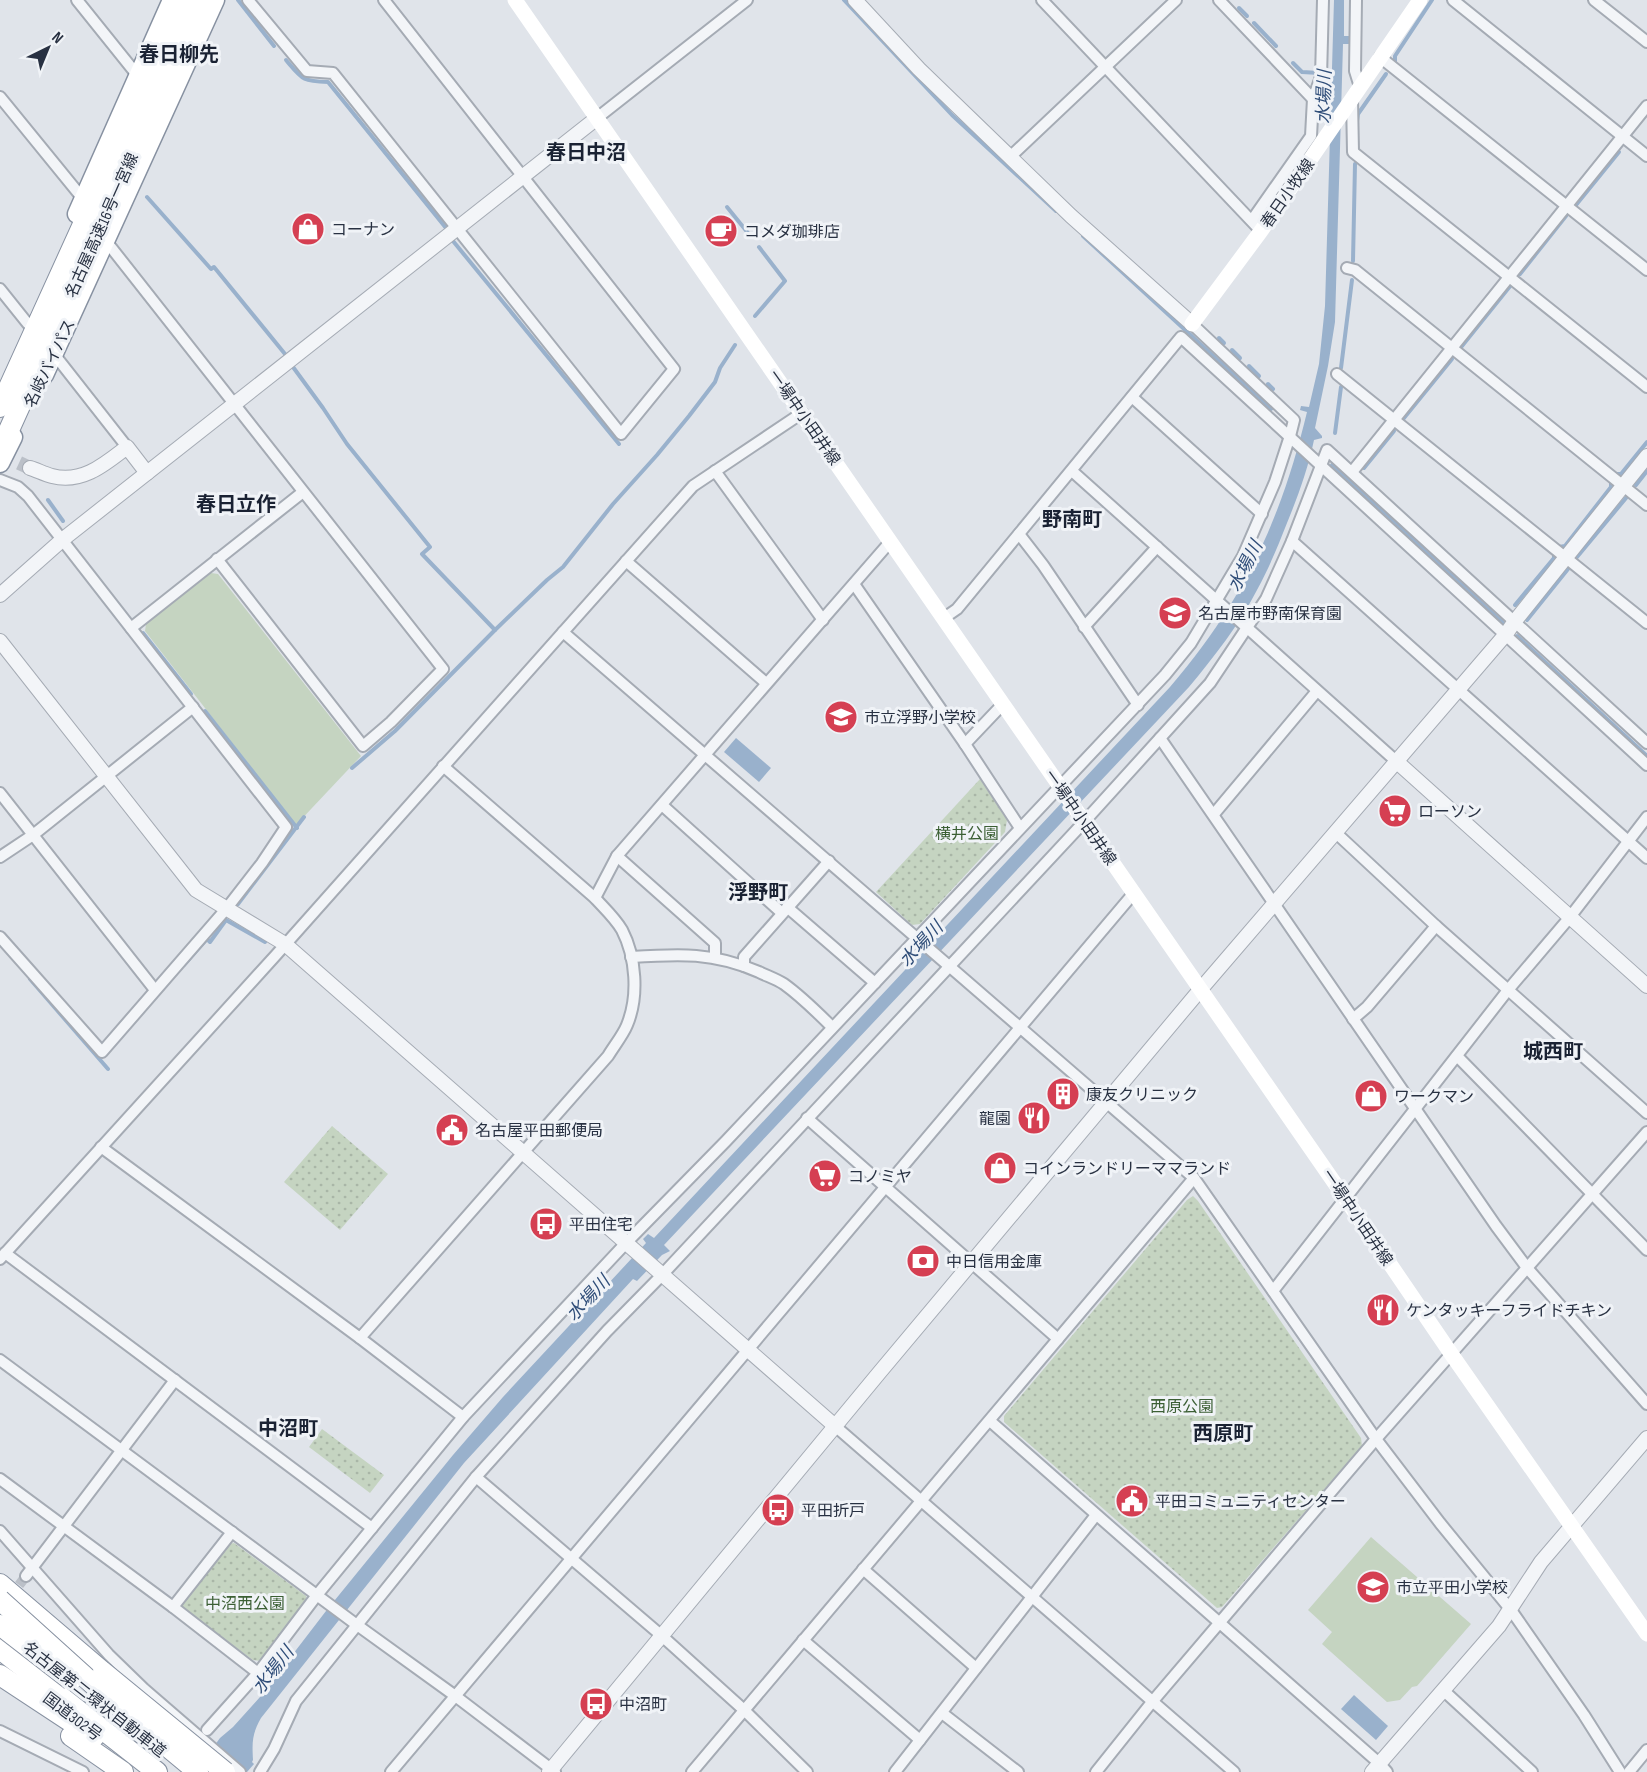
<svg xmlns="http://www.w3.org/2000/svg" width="1647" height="1772" font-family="'Sofia Sans Condensed','Noto Sans JP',sans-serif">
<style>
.grass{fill:#c5d4c1}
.park{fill:url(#park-dots)}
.water{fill:#99b1cc}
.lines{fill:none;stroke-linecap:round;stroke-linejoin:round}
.stream{stroke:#99b1cc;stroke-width:4}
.minor-tunnel{stroke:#bbc0c8;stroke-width:10;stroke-dasharray:10 5;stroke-linecap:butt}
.tertiary-tunnel{stroke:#bbc0c8;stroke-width:14;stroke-dasharray:14 7;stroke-linecap:butt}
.minor-casing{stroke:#a5abb4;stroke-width:14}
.tertiary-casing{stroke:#a5abb4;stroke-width:16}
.trunk-casing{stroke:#8791a1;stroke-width:21}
.motorway-casing{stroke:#8791a1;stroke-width:22}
.minor{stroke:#f3f5f8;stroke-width:10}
.tertiary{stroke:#f3f5f8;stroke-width:14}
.secondary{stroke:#fff;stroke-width:15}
.trunk{stroke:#fff;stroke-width:18}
.motorway{stroke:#fff;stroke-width:20}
.motorway-bridge-casing{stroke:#8791a1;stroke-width:22;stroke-linecap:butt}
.motorway-bridge{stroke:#fff;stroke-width:20}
.labels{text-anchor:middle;stroke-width:6;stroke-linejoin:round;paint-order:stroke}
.street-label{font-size:16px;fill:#283142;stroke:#f0f3f7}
.poi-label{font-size:16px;fill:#283142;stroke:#f0f3f7;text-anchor:start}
.park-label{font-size:16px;fill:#3b5f34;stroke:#f0f3f7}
.water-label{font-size:18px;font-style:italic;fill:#304e79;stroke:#f0f3f7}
.quarter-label{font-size:20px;font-weight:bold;fill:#1a2233;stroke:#f0f3f7}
</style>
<defs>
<pattern id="park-dots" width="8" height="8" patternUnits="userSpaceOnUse" patternTransform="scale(1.5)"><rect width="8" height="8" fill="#c5d4c1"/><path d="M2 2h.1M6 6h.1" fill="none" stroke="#a9b6a7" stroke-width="1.8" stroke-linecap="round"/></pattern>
</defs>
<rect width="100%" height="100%" fill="#e0e4ea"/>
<!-- grass -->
<g class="grass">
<polygon points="211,573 218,574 361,756 296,825 145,631 146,624"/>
<polygon points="1371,1537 1471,1624 1417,1686 1412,1687 1400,1700 1387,1702 1322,1644 1332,1632 1308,1610"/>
</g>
<!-- park -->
<g class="park">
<polygon points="980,779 1007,820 1005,832 920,924 912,925 876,892"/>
<polygon points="332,1126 388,1174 340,1230 284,1182"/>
<polygon points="1193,1196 1198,1201 1361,1438 1362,1446 1222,1607 1217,1608 1004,1422 1004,1416 1187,1200"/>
<polygon points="322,1429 384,1475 370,1493 309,1447"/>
<polygon points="234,1543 306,1596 307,1603 261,1661 253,1660 182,1608 182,1604 229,1544"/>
</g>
<!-- water -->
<g class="water">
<path d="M 1334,0 L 1344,0 L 1344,36 L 1349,36 L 1349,44 L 1343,44 L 1335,322 L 1328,366 L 1315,428 L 1322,436 L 1322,438 L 1314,440 C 1308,469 1298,496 1287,523 C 1278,546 1269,568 1257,590 C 1239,625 1214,657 1189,687 L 664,1245 L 670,1251 L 662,1255 L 637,1281 L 633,1279 L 464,1463 L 261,1718 C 252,1734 252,1742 253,1760 L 252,1762 L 254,1764 L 247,1772 L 195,1772 L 220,1738 L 233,1727 L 260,1697 L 326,1611 L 453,1455 L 503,1397 L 646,1243 L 643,1239 L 648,1234 L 654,1238 L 1170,687 C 1243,602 1281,520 1307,412 L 1300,410 L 1301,406 L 1309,407 L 1319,364 L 1325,306 Z"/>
<polygon points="736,738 771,768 759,782 724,752"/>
<polygon points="1354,1695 1388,1726 1376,1740 1341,1709"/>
</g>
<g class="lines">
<!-- stream -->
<g class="stream">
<polyline points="238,0 274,46"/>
<polyline points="844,0 952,115 1056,211"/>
<polyline points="1239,8 1247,16"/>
<polyline points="1254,23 1276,46"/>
<path d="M 286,60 C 303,80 302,81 328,82 L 446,228"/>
<polyline points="1293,63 1302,72 1337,74"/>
<polyline points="1395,63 1395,56 1432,0"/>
<polyline points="1357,121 1358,114 1386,74"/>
<polyline points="147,197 211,269 214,267 285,354"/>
<polyline points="1576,205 1619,152"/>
<polyline points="727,207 748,233"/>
<polyline points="1083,236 1271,409"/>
<polyline points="453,241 619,444"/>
<polyline points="1353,261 1355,164"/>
<polyline points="1520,274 1566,216"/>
<polyline points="755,316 785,281 759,247"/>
<polyline points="1219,338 1224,343"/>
<polyline points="1462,346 1511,285"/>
<polyline points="1232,350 1240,358"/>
<polyline points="1249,366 1259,376"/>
<polyline points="293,367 323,408 347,444 430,547 422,554 495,630"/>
<polyline points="1341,368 1352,280"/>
<polyline points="1268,384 1273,389"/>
<polyline points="1404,418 1452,359"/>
<polyline points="1335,433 1341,387"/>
<polyline points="1332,465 1503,623"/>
<polyline points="1364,468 1394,431"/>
<polyline points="1617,474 1621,474 1647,442"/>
<polyline points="1636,485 1647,471"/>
<polyline points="48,500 63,521"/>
<polyline points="1559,547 1565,546 1611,487 1611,482"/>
<polyline points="1577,557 1626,498"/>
<polyline points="1515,605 1554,558 1554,553"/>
<polyline points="1527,620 1568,569"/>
<polyline points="143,633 191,694"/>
<polyline points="1517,636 1647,756"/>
<polyline points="205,711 297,828"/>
<polyline points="352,768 395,731 495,630 547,580 563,567 613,504 657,455 689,416 715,382 720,368 735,345"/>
<polyline points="238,904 304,817"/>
<polyline points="184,965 207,939 210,942 226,920 265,942"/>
<polyline points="30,979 108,1069"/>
</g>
<!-- minor-tunnel -->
<polyline class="minor-tunnel" points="10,1597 26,1576"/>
<!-- tertiary-tunnel -->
<polyline class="tertiary-tunnel" points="0,454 30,468"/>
<!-- minor casing -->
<g class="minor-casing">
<g id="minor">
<polyline points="77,0 138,76"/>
<polyline points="248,0 307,71 333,73 621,434 674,369 384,0"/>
<polyline points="1042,0 1261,231"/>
<polyline points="1219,0 1313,99"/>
<polyline points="1356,0 1355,71 1360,87"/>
<polyline points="1453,0 1647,156"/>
<polyline points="1594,0 1647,42"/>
<polyline points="1380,57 1647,270"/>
<polyline points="0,97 84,200"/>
<polyline points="1352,99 1353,152 1647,387"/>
<polyline points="597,118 747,0"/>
<polyline points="1010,157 1176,0"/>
<polyline points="1252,220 1311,136 1313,99 1321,77 1323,0"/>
<polyline points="106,241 443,669 391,722 363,746 217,559"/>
<polyline points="1347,268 1355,270 1647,505"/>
<polyline points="0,289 28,324"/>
<polyline points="54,354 127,447"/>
<polyline points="1337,374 1647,623"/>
<polyline points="1132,397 1262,514"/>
<polyline points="715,471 823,620"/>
<polyline points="1072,471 1396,761"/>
<polyline points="1352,472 1647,106"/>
<polyline points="0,480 18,487 28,496 286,827 262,863 227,908 102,1052 0,937"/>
<polyline points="1019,534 1043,565 1138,705"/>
<polyline points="1292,541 1647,858"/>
<polyline points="626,561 766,683"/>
<polyline points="854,584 965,744 1020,828"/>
<polyline points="944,618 957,609 1181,337 1647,765"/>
<polyline points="1084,627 1157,547"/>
<polyline points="131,628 303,492"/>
<polyline points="563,632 1194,1178 1376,1439 1440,1523 1511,1610 1584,1715 1620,1772"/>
<polyline points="1160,738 1496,1226 1528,1269 1647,1404"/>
<polyline points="965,744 1003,704"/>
<polyline points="0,793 155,990"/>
<polyline points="662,805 782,913"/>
<polyline points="1214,814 1317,691"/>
<polyline points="1335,832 1436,926 1647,1113"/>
<polyline points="617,856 715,943 715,958"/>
<polyline points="0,857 33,835 193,707"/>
<polyline points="595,898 617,856 890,542"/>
<polyline points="787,907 875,983"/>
<path d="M 631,957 C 680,954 713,952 759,972 C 767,976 776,979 784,984 C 802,997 817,1012 832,1027"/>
<polyline points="744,966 744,957 829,861"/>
<polyline points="1353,1019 1367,1007 1436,926"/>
<polyline points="1457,1056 1647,1250"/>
<polyline points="807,1118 1058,1339"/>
<polyline points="101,1147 360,1338 463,1417"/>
<polyline points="5,1253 372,1528"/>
<polyline points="0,1259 276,955 693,486 802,413"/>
<polyline points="1273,1291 1508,990 1570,917 1647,817"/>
<path d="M 360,1338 L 608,1056 C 614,1046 623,1035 627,1025 C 639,996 636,957 622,930 C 615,918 604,908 595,898 L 443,766"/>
<polyline points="0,1360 357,1625 454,1695 555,1772"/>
<polyline points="990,1421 1379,1763 1387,1772"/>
<polyline points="835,1426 1234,1772"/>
<polyline points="476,1477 662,1636 744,1710 807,1772"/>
<polyline points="0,1479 173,1607 258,1673"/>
<polyline points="0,1531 109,1655 144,1689 240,1772"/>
<polyline points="863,1569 976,1668"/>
<polyline points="26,1576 175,1380"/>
<polyline points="173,1607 232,1532"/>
<polyline points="803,1640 920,1740"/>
<polyline points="1443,1690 1532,1772"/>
<polyline points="942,1713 1018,1772"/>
<polyline points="207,1730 258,1673 317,1595 463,1417 626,1243 726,1141 1165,675 1191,643 1243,556 1275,482 1290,436 1294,420 1192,324"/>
<polyline points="0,1731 83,1772"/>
<polyline points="260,1772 274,1749 296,1701 476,1477 607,1331 662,1275 1084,822 1210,683 1266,599 1292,541 1327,450 1647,743"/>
<polyline points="391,1772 1133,894"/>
<polyline points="692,1772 1194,1178"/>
<polyline points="895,1772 1096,1515"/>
<polyline points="1096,1772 1152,1702 1376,1439 1647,1132"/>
<polyline points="1629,1772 1647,1750"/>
</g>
</g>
<!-- tertiary casing -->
<g class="tertiary-casing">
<g id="tertiary">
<polyline points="855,0 919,69 1071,216 1192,324"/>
<path d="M 30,468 C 37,470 44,474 52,476 C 82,484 105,464 127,447 L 147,473"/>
<polyline points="0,595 62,540 597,118"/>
<polyline points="0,641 196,890 285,944 835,1426"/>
<polyline points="1396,761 1647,986"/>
<polyline points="549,1772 879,1373 1200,990 1506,634 1515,621 1647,456"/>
<polyline points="1372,1772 1499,1626 1541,1562 1647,1438"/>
</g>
</g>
<!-- trunk casing -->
<g class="trunk-casing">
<g id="trunk">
<polyline points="77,214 172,0"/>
<polyline points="44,375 215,0"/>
<polyline points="0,463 13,437"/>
</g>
</g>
<!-- motorway casing -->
<g class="motorway-casing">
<g id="motorway">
<polyline points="0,407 185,0"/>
<polyline points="0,450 203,0"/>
<polyline points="0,1584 103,1672"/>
<polyline points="0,1649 157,1772"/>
<polyline points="0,1675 94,1737"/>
<polyline points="71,1736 123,1772"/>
</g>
</g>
<!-- minor -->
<use href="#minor" class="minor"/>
<!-- tertiary -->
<use href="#tertiary" class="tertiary"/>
<!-- secondary -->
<g class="secondary">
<polyline points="515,0 1345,1198 1452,1355 1647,1634"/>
<polyline points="1192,324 1261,231 1420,0"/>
</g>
<!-- trunk -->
<use href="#trunk" class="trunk"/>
<!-- motorway -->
<use href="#motorway" class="motorway"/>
<!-- motorway-bridge casing -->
<g class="motorway-bridge-casing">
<g id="motorway-bridge">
<polyline points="0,1600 104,1694 198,1772"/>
<polyline points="0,1625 71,1680"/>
<polyline points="103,1672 225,1772"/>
</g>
</g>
<!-- motorway-bridge -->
<use href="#motorway-bridge" class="motorway-bridge"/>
</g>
<!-- icons -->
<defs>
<g id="shop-disc" transform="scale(1.725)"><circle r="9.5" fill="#d53f52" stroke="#f0f3f7"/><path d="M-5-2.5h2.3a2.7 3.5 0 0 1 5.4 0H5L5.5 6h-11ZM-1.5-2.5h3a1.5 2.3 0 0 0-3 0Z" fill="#fff"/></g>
<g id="cafe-disc" transform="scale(1.725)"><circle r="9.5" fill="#d53f52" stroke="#f0f3f7"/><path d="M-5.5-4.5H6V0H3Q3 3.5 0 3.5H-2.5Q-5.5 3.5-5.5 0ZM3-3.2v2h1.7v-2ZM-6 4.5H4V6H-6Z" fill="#fff"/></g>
<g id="school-disc" transform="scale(1.725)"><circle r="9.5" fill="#d53f52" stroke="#f0f3f7"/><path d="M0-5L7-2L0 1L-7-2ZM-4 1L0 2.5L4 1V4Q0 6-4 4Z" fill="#fff"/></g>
<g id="supermarket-disc" transform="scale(1.725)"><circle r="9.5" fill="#d53f52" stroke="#f0f3f7"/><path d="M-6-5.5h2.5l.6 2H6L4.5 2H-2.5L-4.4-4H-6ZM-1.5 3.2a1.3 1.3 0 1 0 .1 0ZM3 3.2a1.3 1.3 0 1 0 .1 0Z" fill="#fff"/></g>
<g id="building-disc" transform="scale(1.725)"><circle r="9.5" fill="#d53f52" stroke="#f0f3f7"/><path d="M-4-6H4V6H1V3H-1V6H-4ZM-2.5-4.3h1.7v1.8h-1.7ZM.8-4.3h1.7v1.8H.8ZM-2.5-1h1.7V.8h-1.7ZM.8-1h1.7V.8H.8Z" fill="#fff"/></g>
<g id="restaurant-disc" transform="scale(1.725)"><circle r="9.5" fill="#d53f52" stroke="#f0f3f7"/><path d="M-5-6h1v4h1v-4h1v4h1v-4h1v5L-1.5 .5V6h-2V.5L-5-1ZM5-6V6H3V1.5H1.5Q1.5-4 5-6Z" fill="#fff"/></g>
<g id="civic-disc" transform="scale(1.725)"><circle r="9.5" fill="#d53f52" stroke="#f0f3f7"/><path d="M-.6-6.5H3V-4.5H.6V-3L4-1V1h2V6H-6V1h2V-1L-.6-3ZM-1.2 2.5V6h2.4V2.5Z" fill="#fff"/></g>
<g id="bus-disc" transform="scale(1.725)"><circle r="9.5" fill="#d53f52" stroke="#f0f3f7"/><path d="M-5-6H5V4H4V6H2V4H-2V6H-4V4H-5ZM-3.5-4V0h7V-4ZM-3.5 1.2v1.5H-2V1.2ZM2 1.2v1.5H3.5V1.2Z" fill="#fff"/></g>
<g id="bank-disc" transform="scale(1.725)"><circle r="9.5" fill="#d53f52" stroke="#f0f3f7"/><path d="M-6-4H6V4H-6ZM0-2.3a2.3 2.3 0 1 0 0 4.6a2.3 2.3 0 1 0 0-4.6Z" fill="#fff"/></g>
</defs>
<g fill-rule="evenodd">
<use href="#shop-disc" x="308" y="229"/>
<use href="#cafe-disc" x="721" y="231"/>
<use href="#school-disc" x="1175" y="613"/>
<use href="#school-disc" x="841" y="717"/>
<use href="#supermarket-disc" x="1395" y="811"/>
<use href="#building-disc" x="1063" y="1094"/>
<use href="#shop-disc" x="1371" y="1096"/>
<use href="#restaurant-disc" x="1034" y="1118"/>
<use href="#civic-disc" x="452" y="1130"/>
<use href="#shop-disc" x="1000" y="1168"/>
<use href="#supermarket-disc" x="825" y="1176"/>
<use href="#bus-disc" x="546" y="1224"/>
<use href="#bank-disc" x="923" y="1261"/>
<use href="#restaurant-disc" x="1383" y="1310"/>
<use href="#civic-disc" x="1132" y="1501"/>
<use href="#bus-disc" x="778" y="1510"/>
<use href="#school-disc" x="1373" y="1587"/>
<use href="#bus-disc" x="596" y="1704"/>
</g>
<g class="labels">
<!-- street labels -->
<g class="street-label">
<text transform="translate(1287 193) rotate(-55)" y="6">春日小牧線</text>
<text transform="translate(101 225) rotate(-66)" y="6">名古屋高速16号一宮線</text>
<text transform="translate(49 363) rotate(-64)" y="6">名岐バイパス</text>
<text transform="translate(805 417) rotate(55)" y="6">一場中小田井線</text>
<text transform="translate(1081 817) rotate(55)" y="6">一場中小田井線</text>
<text transform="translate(1358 1217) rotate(56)" y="6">一場中小田井線</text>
<text transform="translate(95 1699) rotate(38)" y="6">名古屋第二環状自動車道</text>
<text transform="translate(73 1716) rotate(37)" y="6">国道302号</text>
</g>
<!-- poi labels -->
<g class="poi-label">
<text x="331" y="235">コーナン</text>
<text x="744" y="237">コメダ珈琲店</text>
<text x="1198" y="619">名古屋市野南保育園</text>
<text x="864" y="723">市立浮野小学校</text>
<text x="1418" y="817">ローソン</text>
<text x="1086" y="1100">康友クリニック</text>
<text x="1394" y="1102">ワークマン</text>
<text x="1011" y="1124" text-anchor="end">龍園</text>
<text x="475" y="1136">名古屋平田郵便局</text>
<text x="1023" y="1174">コインランドリーママランド</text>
<text x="848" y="1182">コノミヤ</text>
<text x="569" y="1230">平田住宅</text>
<text x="946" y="1267">中日信用金庫</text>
<text x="1406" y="1316">ケンタッキーフライドチキン</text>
<text x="1155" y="1507">平田コミュニティセンター</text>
<text x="801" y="1516">平田折戸</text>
<text x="1396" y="1593">市立平田小学校</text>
<text x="619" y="1710">中沼町</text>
</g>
<!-- park labels -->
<g class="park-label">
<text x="967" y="839">横井公園</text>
<text x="1182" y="1412">西原公園</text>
<text x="245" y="1609">中沼西公園</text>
</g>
<!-- water labels -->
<g class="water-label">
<text transform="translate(1324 97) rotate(-89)" y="6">水場川</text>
<text transform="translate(1245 566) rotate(-63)" y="6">水場川</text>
<text transform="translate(921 944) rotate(-47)" y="6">水場川</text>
<text transform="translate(588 1298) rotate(-47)" y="6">水場川</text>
<text transform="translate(273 1670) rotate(-52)" y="6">水場川</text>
</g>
<!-- quarter labels -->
<g class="quarter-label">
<text x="179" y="61">春日柳先</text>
<text x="586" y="159">春日中沼</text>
<text x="236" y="511">春日立作</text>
<text x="1072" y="526">野南町</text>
<text x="758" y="899">浮野町</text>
<text x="1553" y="1058">城西町</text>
<text x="288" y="1435">中沼町</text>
<text x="1223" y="1440">西原町</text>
</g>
</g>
<!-- north arrow -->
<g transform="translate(48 48) rotate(43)" stroke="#f0f3f7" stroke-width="4.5" paint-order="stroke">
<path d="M0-4.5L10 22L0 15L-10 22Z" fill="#283142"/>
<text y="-9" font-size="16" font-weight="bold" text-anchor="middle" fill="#283142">N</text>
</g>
</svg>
